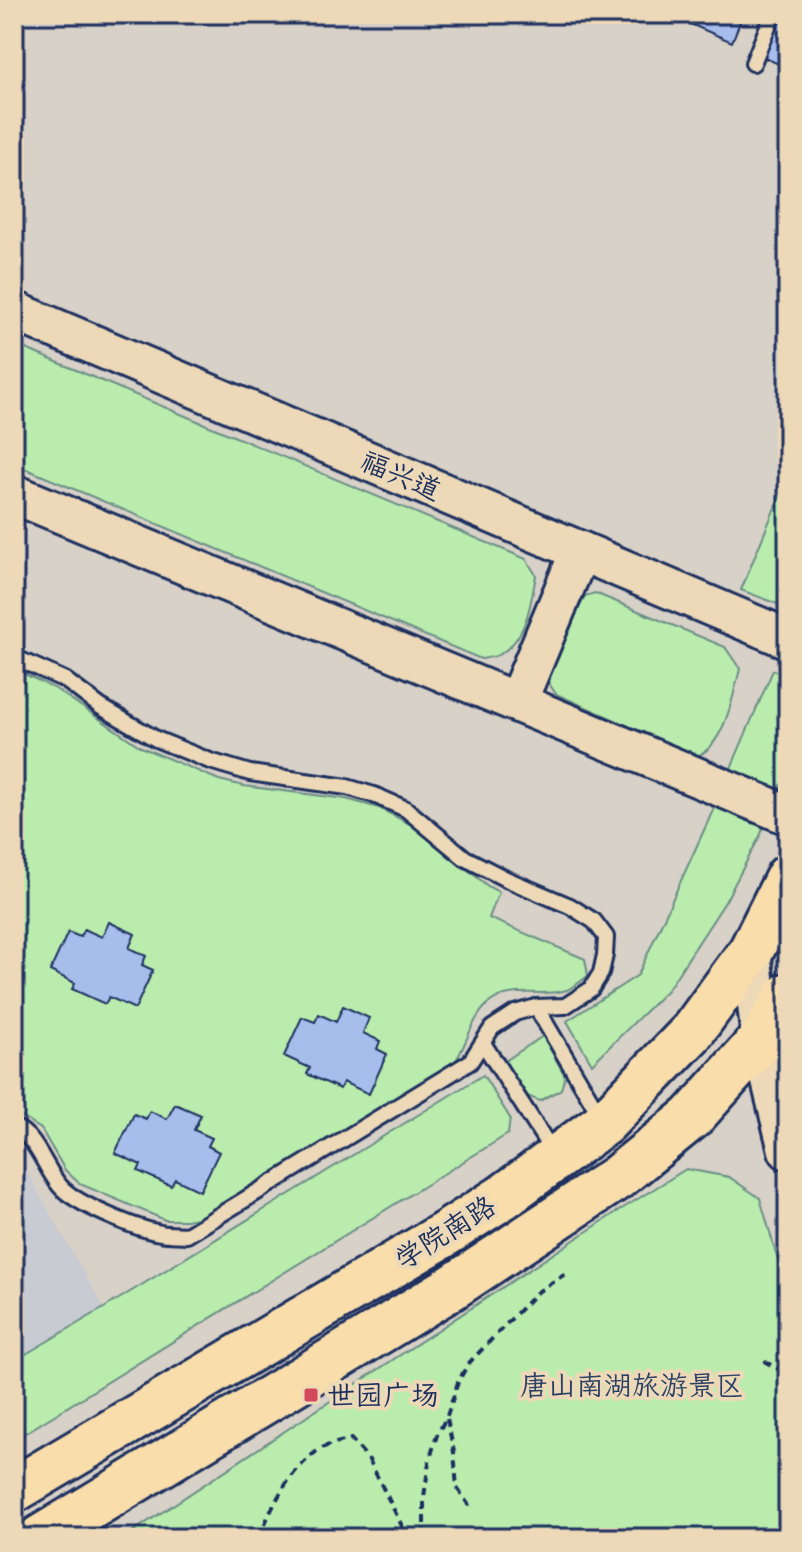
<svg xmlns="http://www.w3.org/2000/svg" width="802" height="1552" font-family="'Patrick Hand','LXGW WenKai TC',sans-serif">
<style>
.built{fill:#c9cbd2}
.green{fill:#baedad;stroke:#6a8e86;stroke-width:2}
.building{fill:#a7bdeb;stroke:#1b2f5e;stroke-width:2}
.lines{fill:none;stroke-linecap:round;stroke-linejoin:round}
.lane-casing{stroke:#1b2f5e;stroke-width:20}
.secondary-casing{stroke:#1b2f5e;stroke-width:44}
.primary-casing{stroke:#1b2f5e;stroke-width:50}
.path{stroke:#1b2f5e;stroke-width:4;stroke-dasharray:8 6;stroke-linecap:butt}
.lane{stroke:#edd9b7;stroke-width:14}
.secondary{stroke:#edd9b7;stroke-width:38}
.primary{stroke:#f9deab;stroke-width:44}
.poi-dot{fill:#d1495b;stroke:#edd9b7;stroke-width:3}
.labels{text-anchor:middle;stroke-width:8;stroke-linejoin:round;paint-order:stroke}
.street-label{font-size:28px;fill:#1b2f5e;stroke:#edd9b7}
.park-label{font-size:28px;fill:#2b4266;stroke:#edd9b7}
.poi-label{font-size:28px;fill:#1b2f5e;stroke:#edd9b7;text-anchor:start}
</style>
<rect width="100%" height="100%" fill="#d8d1c7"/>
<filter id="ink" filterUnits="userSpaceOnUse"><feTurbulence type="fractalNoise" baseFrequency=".0125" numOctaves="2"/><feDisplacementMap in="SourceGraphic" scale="16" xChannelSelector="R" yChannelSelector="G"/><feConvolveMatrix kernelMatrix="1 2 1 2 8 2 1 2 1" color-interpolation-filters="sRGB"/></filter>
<g filter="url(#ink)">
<!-- built -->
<polygon class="built" points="14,1149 104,1308 14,1361"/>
<!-- green -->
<g class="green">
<path d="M 14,344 L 526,559 L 536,575 C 531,603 527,638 500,654 C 495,657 487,658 481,659 L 14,464 Z"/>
<polygon points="788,476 788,608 741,590"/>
<path d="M 595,593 L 725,647 L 740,669 C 733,695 725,745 697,756 L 556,694 L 548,682 L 556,654 L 585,596 Z"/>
<path d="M 14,669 L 54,688 L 141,747 L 219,780 L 244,786 L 346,799 L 379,808 L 412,825 L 489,887 L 499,892 L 489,918 L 585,959 L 588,976 C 581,981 574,987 567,990 C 541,998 512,985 489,1003 C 471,1019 468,1042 455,1062 L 203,1217 L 186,1220 L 165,1220 L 80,1184 L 65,1170 L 41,1129 L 14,1112 Z"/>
<polygon points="773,670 788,677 788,769 760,836 725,902 668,989 592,1064 567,1021 638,975 710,817"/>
<polygon points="543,1036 565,1076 561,1089 540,1101 527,1096 505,1061"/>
<polygon points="483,1075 510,1118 508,1134 14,1440 14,1361 104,1308"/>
<polygon points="686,1169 729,1177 760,1198 786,1288 788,1294 788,1538 123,1538 612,1215"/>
</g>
<!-- building -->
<g class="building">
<polygon points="692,14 750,14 747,20 742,17 732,42 688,23"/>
<polygon points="768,14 782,14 780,20 788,24 788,68 751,52"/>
<polygon points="109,922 135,934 129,948 146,956 142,965 153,970 135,1009 109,997 105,1004 72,989 75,983 50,971 68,932 80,937 84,929 102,937"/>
<polygon points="343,1006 369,1018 363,1033 380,1041 377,1049 387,1054 369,1094 343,1082 340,1089 307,1074 310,1068 284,1056 302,1017 315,1022 319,1014 336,1022"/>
<polygon points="175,1104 201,1115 194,1130 212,1138 208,1146 219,1152 200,1191 175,1179 171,1186 138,1171 141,1165 115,1153 134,1114 146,1119 150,1111 167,1119"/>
</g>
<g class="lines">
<!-- lane casing -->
<g class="lane-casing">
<g id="lane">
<polyline points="753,63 773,14"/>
<path d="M 14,657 L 65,680 L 101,707 L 156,739 L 210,761 L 250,773 L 347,787 L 374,795 L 406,809 L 465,858 L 506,879 L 570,906 L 594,921 L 606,937 L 605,955 L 601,973 L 591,989 L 565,1006 L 536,1007 L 515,1013 L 492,1028 L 470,1062 L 187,1235 C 178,1234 169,1235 161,1233 C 137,1229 75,1204 60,1186 C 44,1167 37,1137 14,1127"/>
<polyline points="536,1007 601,1117"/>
<polyline points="483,1043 554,1154"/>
</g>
</g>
<!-- secondary casing -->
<g class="secondary-casing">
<g id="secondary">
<polyline points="14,311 788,639"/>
<polyline points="14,494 788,815"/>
<polyline points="517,702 580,551"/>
<polyline points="751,951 761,1040 788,1150"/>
</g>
</g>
<!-- primary casing -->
<g class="primary-casing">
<g id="primary">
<polyline points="14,1490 442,1236 503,1197 604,1123 691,1033 751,951 788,877"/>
<polyline points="40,1538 451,1288 618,1177 692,1117 761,1040 788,995"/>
</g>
</g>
<!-- path -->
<g class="path">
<polyline points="764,1361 782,1371 788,1378"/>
<polyline points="447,1419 454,1452 457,1488 470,1507"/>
<path d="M 259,1538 C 273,1504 289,1470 320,1449 C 329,1444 341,1442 351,1439 L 369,1460 L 408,1538"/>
<polyline points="424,1538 424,1497 429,1462 437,1435 447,1416 458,1382 468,1364 536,1293 565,1274"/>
<polyline points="777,1538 788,1514"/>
</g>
<!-- lane -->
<use href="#lane" class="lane"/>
<!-- secondary -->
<use href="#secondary" class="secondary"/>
<!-- primary -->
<use href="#primary" class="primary"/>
</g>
</g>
<!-- markers -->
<rect class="poi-dot" x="303" y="1387" width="16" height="16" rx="4"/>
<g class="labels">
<!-- street labels -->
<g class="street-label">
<text transform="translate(401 475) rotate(23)" y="10">福兴道</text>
<text transform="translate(445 1232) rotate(-32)" y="10">学院南路</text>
</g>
<!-- park labels -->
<g class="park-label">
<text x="632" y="1395">唐山南湖旅游景区</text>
</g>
<!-- poi labels -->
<g class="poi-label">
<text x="327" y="1405">世园广场</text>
</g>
</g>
<!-- margin -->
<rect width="802" height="1552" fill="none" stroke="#edd9b7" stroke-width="48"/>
<rect x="24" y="24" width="754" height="1504" fill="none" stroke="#1b2f5e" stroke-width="3" filter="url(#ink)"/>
</svg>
